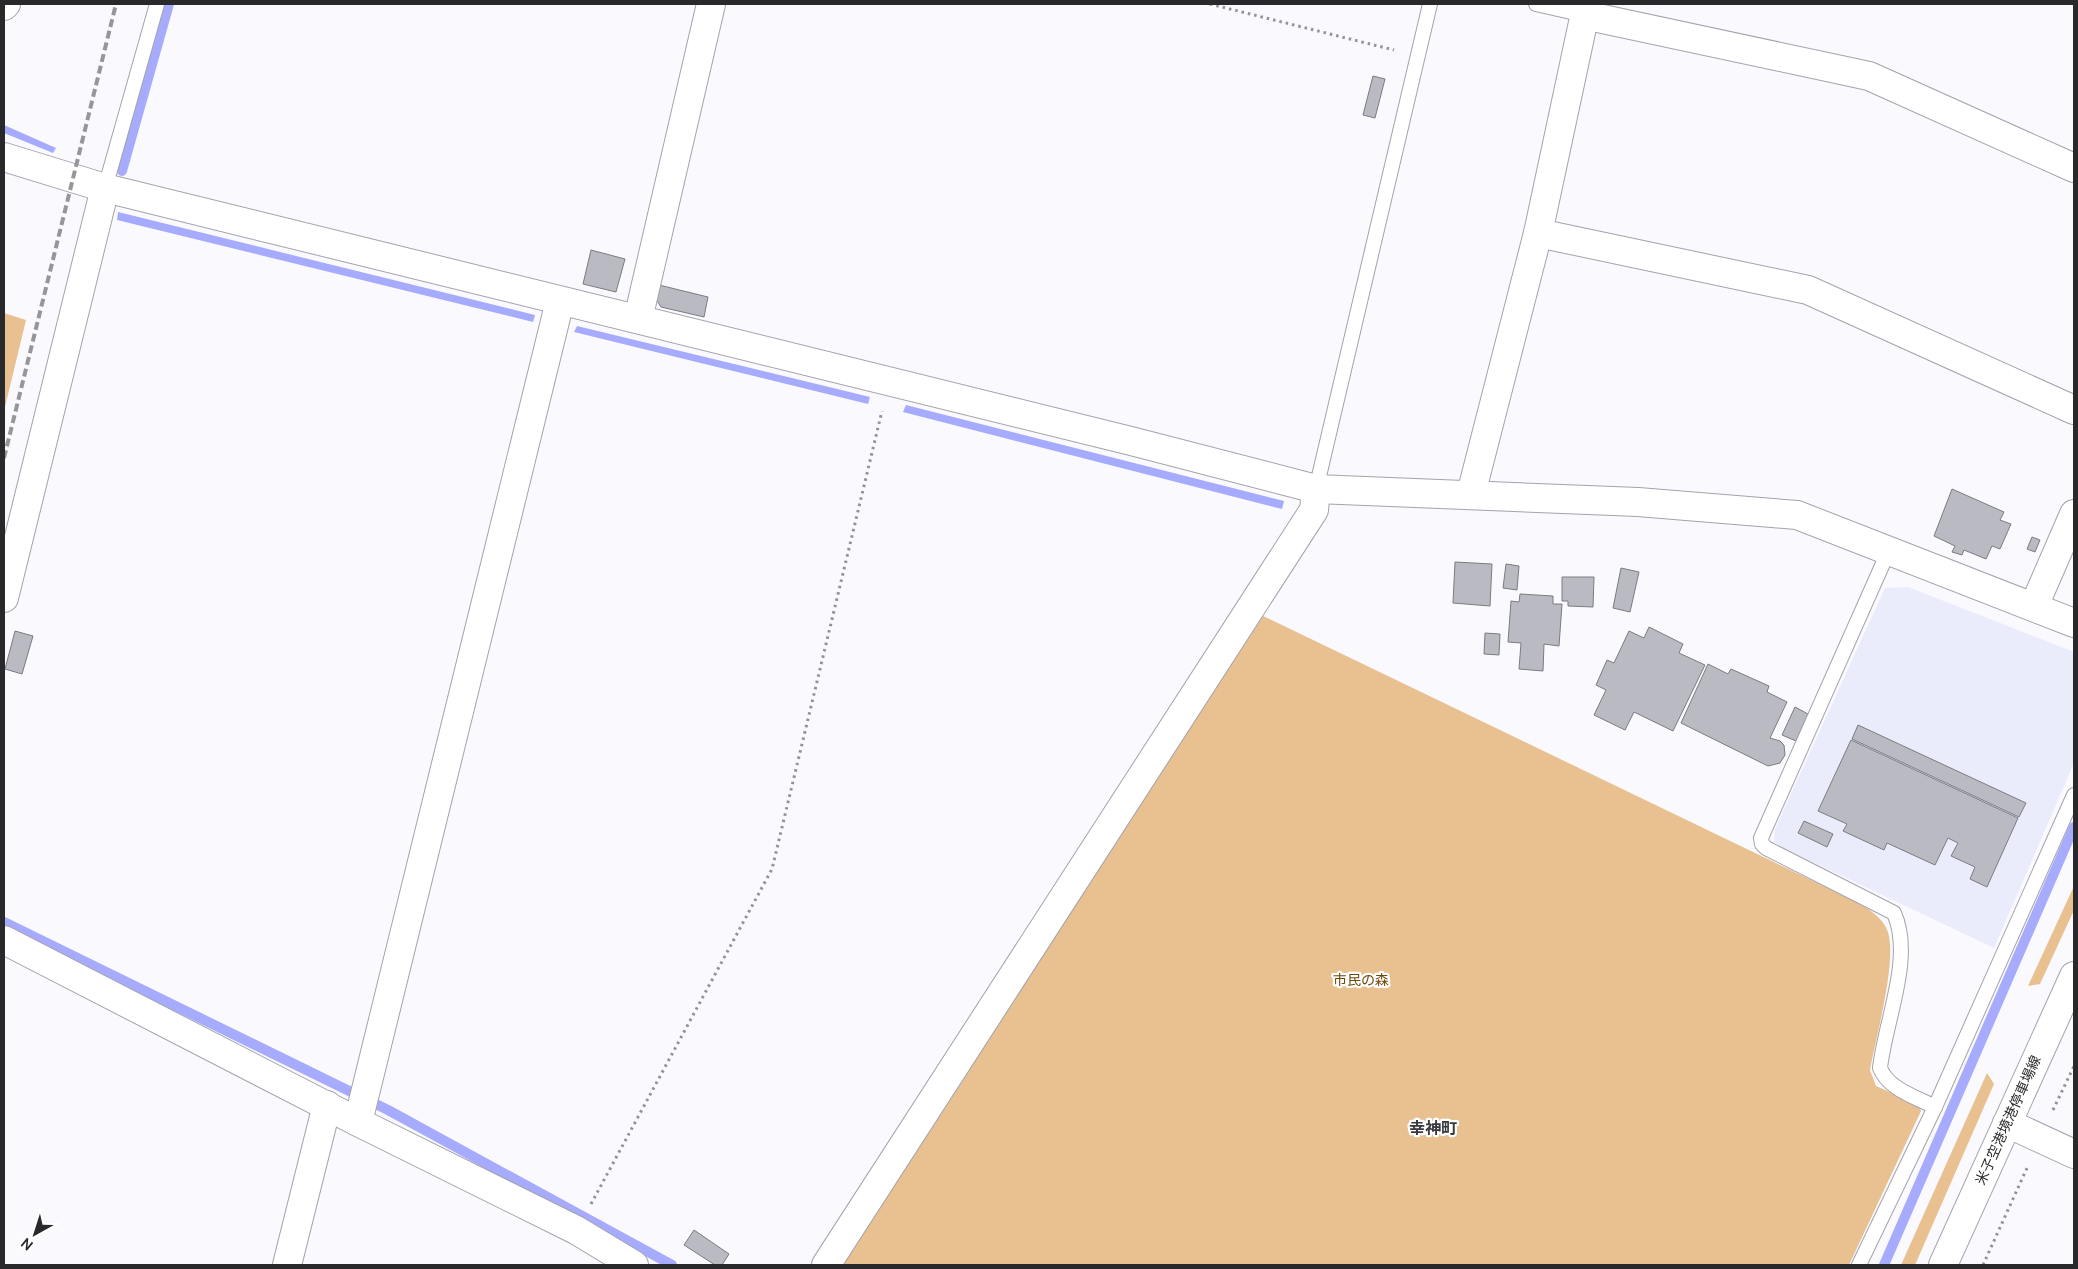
<svg xmlns="http://www.w3.org/2000/svg" width="2078" height="1269" font-family="Manrope,'Noto Sans JP',sans-serif">
<style>
.built{fill:#eaecfb}
.green{fill:#e9c090}
.water{fill:#a6abfd}
.lines{fill:none;stroke-linecap:round;stroke-linejoin:round}
.stream{stroke:#a6abfd;stroke-width:10}
.building{fill:#babbc2;stroke:#7b7c83}
.lane-casing{stroke:#a3a3ab;stroke-width:16}
.street-casing{stroke:#a3a3ab;stroke-width:30}
.secondary-casing{stroke:#a3a3ab;stroke-width:30}
.path{stroke:#939397;stroke-width:3;stroke-dasharray:2.5 4;stroke-linecap:butt}
.lane{stroke:#fff;stroke-width:14}
.street{stroke:#fff;stroke-width:28}
.secondary{stroke:#fff;stroke-width:28}
.rail{stroke:#96969a;stroke-width:4;stroke-dasharray:8 4;stroke-linecap:butt}
.labels{text-anchor:middle;stroke-width:4.5;stroke-linejoin:round;paint-order:stroke}
.park-label{font-size:14px;fill:#6f470a;stroke:#fff}
.street-label{font-size:14px;fill:#29292c;stroke:#fff}
.quarter-label{font-size:16px;font-weight:bold;fill:#38393f;stroke:#fff}
</style>
<rect width="100%" height="100%" fill="#f9f9fe"/>
<!-- built -->
<polygon class="built" points="1908,587 2074,652 2074,763 1994,948 1781,847 1774,842 1775,829 1885,588"/>
<!-- green -->
<g class="green">
<polygon points="4,313 26,320 4,411"/>
<path d="M 1257,613 L 1855,901 C 1868,909 1883,917 1888,932 C 1897,963 1876,1036 1870,1070 L 1876,1086 L 1919,1105 L 1921,1111 L 1849,1265 L 841,1265 Z"/>
<polygon points="2074,886 2074,910 2040,984 2028,986"/>
<polygon points="1987,1073 1994,1084 1915,1265 1901,1265"/>
</g>
<!-- water -->
<g class="water">
<polygon points="4,125 56,148 53,153 4,133"/>
<polygon points="118,212 535,315 533,322 117,220"/>
<polygon points="577,326 870,397 868,404 574,332"/>
<polygon points="906,405 1284,501 1282,509 903,412"/>
</g>
<g class="lines">
<!-- stream -->
<g class="stream">
<polyline points="122,171 169,4"/>
<polyline points="4,922 388,1110 672,1265"/>
<polyline points="1884,1265 2074,827"/>
</g>
</g>
<!-- building -->
<g class="building">
<polygon points="1373,76 1385,79 1375,118 1363,115"/>
<polygon points="591,250 625,259 616,292 583,284"/>
<polygon points="659,285 708,297 704,317 661,307 656,299"/>
<polygon points="1952,489 2004,512 2000,520 2011,524 2000,549 1992,546 1986,559 1964,550 1962,555 1952,552 1955,546 1934,536"/>
<polygon points="2032,537 2040,540 2035,552 2027,549"/>
<polygon points="1455,562 1492,564 1490,606 1453,603"/>
<polygon points="1506,564 1519,566 1517,590 1503,588"/>
<polygon points="1621,568 1639,572 1630,612 1613,608"/>
<polygon points="1562,577 1594,577 1593,607 1568,606 1568,601 1562,601"/>
<polygon points="1520,594 1553,596 1553,604 1562,604 1559,646 1544,644 1543,671 1519,669 1521,643 1508,642 1511,601 1519,602"/>
<polygon points="1649,627 1683,644 1679,653 1705,665 1673,731 1634,712 1625,730 1594,715 1606,690 1596,685 1607,660 1614,663 1629,631 1644,638"/>
<polygon points="15,631 33,636 22,674 5,669"/>
<polygon points="1485,633 1500,634 1499,655 1484,654"/>
<polygon points="1708,664 1728,674 1731,669 1769,686 1767,692 1787,702 1770,738 1780,741 1784,745 1785,755 1780,763 1768,766 1681,723"/>
<polygon points="1795,707 1808,714 1796,741 1782,735"/>
<polygon points="1858,725 2026,803 2019,817 1852,739"/>
<polygon points="1851,740 2018,818 1987,887 1970,879 1975,867 1951,856 1958,843 1948,838 1935,865 1887,843 1884,850 1843,831 1847,824 1818,811"/>
<polygon points="1804,821 1833,834 1827,847 1798,833"/>
<polygon points="694,1230 729,1254 722,1265 715,1265 684,1245"/>
</g>
<g class="lines">
<!-- lane casing -->
<g class="lane-casing">
<g id="lane">
<polyline points="1536,4 1584,15"/>
<polyline points="105,188 157,4"/>
<polyline points="1316,489 1430,4"/>
<path d="M 1889,550 L 1761,838 L 1762,844 L 1766,848 L 1894,913 C 1914,958 1885,1021 1880,1068 C 1888,1089 1916,1097 1935,1107"/>
<polyline points="1859,1265 1935,1107 2074,795"/>
</g>
</g>
<!-- street casing -->
<g class="street-casing">
<g id="street">
<polyline points="4,6 6,4"/>
<polyline points="1584,15 1869,76 2074,168"/>
<polyline points="4,157 105,188 1131,441 1316,489 1638,502 1797,515 2074,623"/>
<polyline points="1538,233 1808,290 2074,410"/>
<polyline points="638,319 711,4"/>
<polyline points="1471,494 1538,233 1587,4"/>
<polyline points="4,598 105,188"/>
<polyline points="2034,606 2074,514"/>
<polyline points="4,940 358,1122 576,1230 634,1265"/>
<polyline points="358,1122 560,301"/>
<polyline points="2007,1123 2074,1154"/>
<polyline points="287,1265 327,1105"/>
<polyline points="826,1265 1314,510 1316,489"/>
</g>
</g>
<!-- secondary casing -->
<g class="secondary-casing">
<polyline id="secondary" points="1943,1265 2074,976"/>
</g>
<!-- path -->
<g class="path">
<polyline points="1210,4 1394,50"/>
<polyline points="2053,1110 2074,1066"/>
<polyline points="591,1204 772,869 882,411"/>
<polyline points="1983,1265 2027,1168"/>
</g>
<!-- lane -->
<use href="#lane" class="lane"/>
<!-- street -->
<use href="#street" class="street"/>
<!-- secondary -->
<use href="#secondary" class="secondary"/>
<!-- rail -->
<polyline class="rail" points="4,458 116,4"/>
</g>
<g class="labels">
<!-- park labels -->
<g class="park-label">
<text x="1361" y="985">市民の森</text>
</g>
<!-- street labels -->
<g class="street-label">
<text transform="translate(2008 1120) rotate(-66)" y="5">米子空港境港停車場線</text>
</g>
<!-- quarter labels -->
<g class="quarter-label">
<text x="1433" y="1134">幸神町</text>
</g>
</g>
<!-- border -->
<rect width="2078" height="1269" fill="none" stroke="#29292c" stroke-width="10"/>
<!-- north arrow -->
<g transform="translate(35 1234) rotate(219)" stroke="#ffffff" stroke-width="4" paint-order="stroke">
<path d="M0-4L9 19L0 12L-9 19Z" fill="#29292c"/>
<text y="-8" font-size="14" font-weight="bold" text-anchor="middle" fill="#29292c">N</text>
</g>
</svg>
